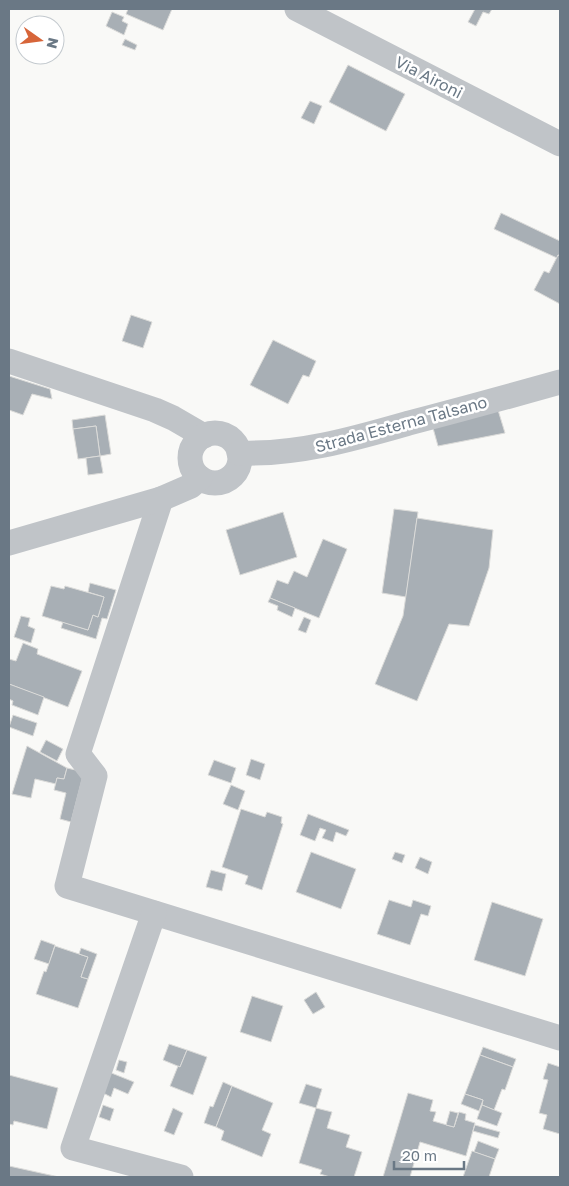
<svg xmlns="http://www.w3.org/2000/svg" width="569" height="1186" font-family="'Golos Text',sans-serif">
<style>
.building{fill:#a8afb5;stroke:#dbdbd9}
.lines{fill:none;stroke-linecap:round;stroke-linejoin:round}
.minor{stroke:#c0c4c8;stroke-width:25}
.labels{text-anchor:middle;stroke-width:5;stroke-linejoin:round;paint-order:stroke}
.street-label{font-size:16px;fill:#6a7885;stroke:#fff}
</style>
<rect width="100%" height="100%" fill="#f9f9f7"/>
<!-- building -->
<g class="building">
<polygon points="128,9 172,9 163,30 126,14"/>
<polygon points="475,9 492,9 489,14 483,12 476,26 468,22"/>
<polygon points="112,12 124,17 122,21 128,24 124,35 106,26"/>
<polygon points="125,39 137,45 135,50 122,45"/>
<polygon points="348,65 405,94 386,131 329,102"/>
<polygon points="310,101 322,106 314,124 301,118"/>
<polygon points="501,213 560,241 560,256 558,255 557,258 494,229"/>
<polygon points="558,255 560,256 560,304 534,290 544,271 549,273"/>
<polygon points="131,315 152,322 143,348 122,341"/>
<polygon points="273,340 316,361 309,377 303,375 288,404 250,385"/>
<polygon points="9,376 50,389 52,399 32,394 23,415 9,410"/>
<polygon points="498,410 505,433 438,446 433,428"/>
<polygon points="105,415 111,454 100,456 96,426 73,429 72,420"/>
<polygon points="96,426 100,456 78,459 73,429"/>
<polygon points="100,456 103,473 88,475 86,458"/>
<polygon points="394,509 418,512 406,597 382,593"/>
<polygon points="283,512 297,557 240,575 226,530"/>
<polygon points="417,518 493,530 489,568 469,626 449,624 417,701 375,684 403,616"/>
<polygon points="323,539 347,549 319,618 270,598 277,580 288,584 294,571 307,577"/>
<polygon points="90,583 116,590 107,619 102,618 96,639 61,628 63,622 88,630 93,615 98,617 104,597 88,592"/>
<polygon points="51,586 64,589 65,586 104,597 98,617 93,615 88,630 42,616"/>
<polygon points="270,598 295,608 292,617 277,610 278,606 268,602"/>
<polygon points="21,616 30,618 28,626 35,629 31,643 14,637"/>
<polygon points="304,617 311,620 306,633 298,630"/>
<polygon points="23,643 38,649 37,654 82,671 68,707 9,684 9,659 16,661"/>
<polygon points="9,684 44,697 38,715 12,705 13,701 9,699"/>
<polygon points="13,715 37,723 33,736 9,727"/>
<polygon points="46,740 63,749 57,761 40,752"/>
<polygon points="27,746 67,768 64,779 57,778 56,784 35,779 31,798 12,794"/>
<polygon points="251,759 265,764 260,780 246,775"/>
<polygon points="214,760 236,768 231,783 208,775"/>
<polygon points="67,768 84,772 71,822 60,819 66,793 54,790 57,778 64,779"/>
<polygon points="231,785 245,791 238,810 223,804"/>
<polygon points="241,809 265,817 267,812 282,817 281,823 283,824 262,890 245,884 248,876 222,867"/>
<polygon points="308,814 349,830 346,836 336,832 333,842 322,838 326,830 320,828 315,841 300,835"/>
<polygon points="311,852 356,869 341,909 296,892"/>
<polygon points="395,852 405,855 402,863 392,859"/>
<polygon points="420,857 432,862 428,874 415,868"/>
<polygon points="211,870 226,874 222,891 206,887"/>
<polygon points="389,900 411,907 413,900 431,906 428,916 421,914 410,945 377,934"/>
<polygon points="492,902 543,919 525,976 474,960"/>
<polygon points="41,940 55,945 49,964 34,959"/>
<polygon points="55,946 88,957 81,977 88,979 78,1008 36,994 44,971 46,972"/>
<polygon points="81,948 97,954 88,979 81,977 88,957 79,954"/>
<polygon points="316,992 325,1007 313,1014 304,1000"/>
<polygon points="252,996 283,1006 271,1042 240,1032"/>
<polygon points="169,1044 187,1050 180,1067 163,1060"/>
<polygon points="483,1047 516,1059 513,1067 480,1055"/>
<polygon points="187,1050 207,1057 193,1095 170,1086 178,1066 180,1067"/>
<polygon points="480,1055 513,1067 505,1090 502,1089 494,1110 482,1105 483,1100 465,1094"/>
<polygon points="119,1060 127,1062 124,1073 116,1070"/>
<polygon points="548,1063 560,1067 560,1134 543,1129 547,1115 539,1113 548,1080 543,1079"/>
<polygon points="109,1072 134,1082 128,1094 114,1088 111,1097 101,1092"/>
<polygon points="9,1075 58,1088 47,1129 14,1121 13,1125 9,1124"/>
<polygon points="223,1082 232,1086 216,1127 204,1123 210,1106 213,1107"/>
<polygon points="306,1084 322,1089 316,1108 299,1103"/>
<polygon points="232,1086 273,1103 262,1130 271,1134 262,1157 221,1140 224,1131 216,1127"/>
<polygon points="408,1093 433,1100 430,1111 436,1112 433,1121 454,1127 459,1112 466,1114 465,1120 475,1123 466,1156 420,1142 410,1177 383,1177"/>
<polygon points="465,1094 483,1100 479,1111 461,1104"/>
<polygon points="103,1105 114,1109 110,1121 99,1117"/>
<polygon points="482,1105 502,1113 497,1126 477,1119"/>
<polygon points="173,1108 183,1113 174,1135 164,1131"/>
<polygon points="316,1108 332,1112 327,1128 350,1135 346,1147 362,1152 354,1177 330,1177 320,1174 322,1170 299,1163"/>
<polygon points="450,1111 458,1113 454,1127 446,1125"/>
<polygon points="475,1125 500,1132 498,1138 473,1131"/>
<polygon points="478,1141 499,1149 495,1159 474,1152"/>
<polygon points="472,1151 495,1159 489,1177 463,1177"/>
<polygon points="9,1166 59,1177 9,1177"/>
</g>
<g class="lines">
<!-- minor -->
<g class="minor">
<polyline points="297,9 560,144"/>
<polyline points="9,361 155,410 173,418 204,436"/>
<circle cx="215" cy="458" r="25"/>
<path d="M 239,453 C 298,455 353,439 409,423 C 459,410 510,396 560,382"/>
<polyline points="161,499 78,754 95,776 67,886 560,1038"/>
<polyline points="9,543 161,499 191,486 200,478"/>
<polyline points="154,913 73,1148 181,1177"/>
</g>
</g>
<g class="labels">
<!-- street labels -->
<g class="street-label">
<text transform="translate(429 77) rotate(27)" y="6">Via Aironi</text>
<text transform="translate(401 424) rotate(-15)" y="6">Strada Esterna Talsano</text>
</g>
</g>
<!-- border -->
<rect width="569" height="1186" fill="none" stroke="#6a7885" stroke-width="20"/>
<!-- north arrow -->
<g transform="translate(40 40) rotate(104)"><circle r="24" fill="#ffffff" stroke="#c3c9ce"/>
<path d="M0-4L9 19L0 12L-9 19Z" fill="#d76539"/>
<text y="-8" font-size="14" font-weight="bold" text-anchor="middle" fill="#6a7885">N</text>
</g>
<!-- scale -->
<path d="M394 1161v8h70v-8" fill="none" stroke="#6a7885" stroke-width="2.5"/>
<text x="402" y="1161" font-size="15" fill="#6a7885" stroke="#ffffff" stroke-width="4" paint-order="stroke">20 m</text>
</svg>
